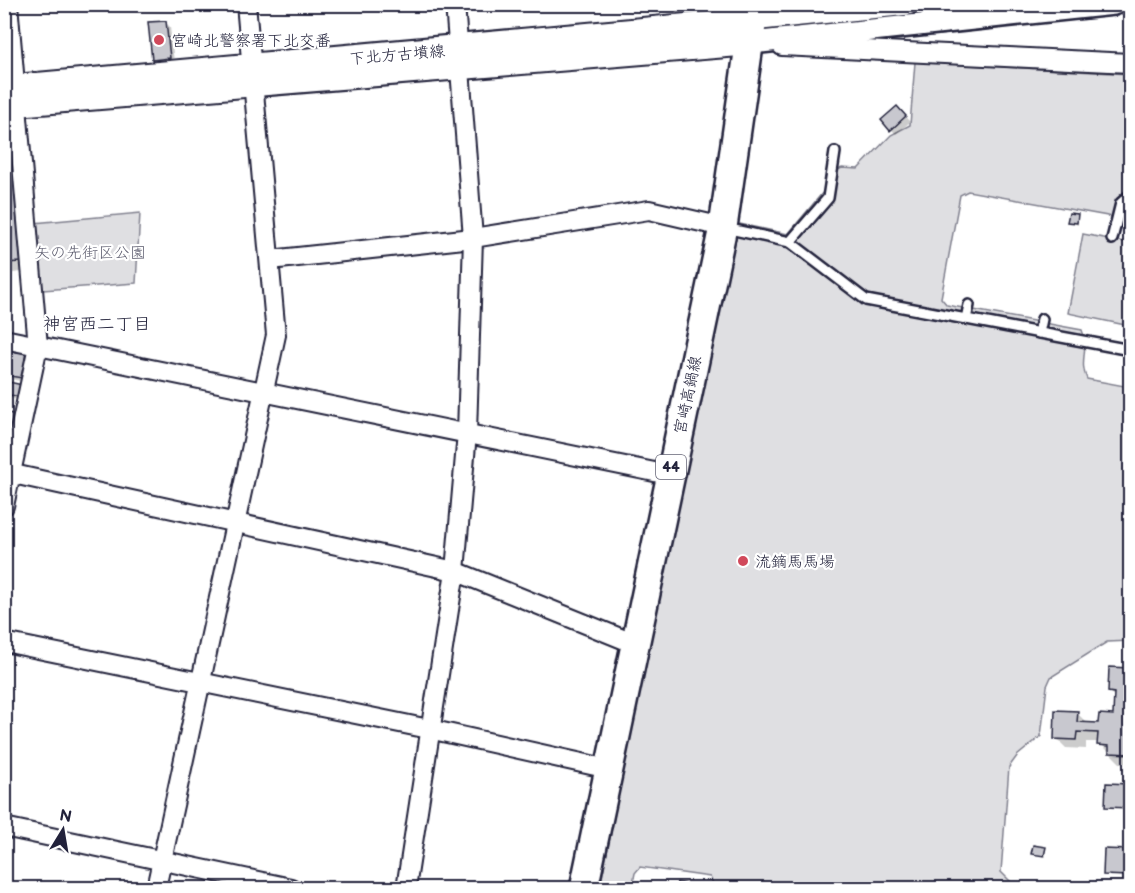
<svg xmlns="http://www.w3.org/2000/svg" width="1135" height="893" font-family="'Balsamiq Sans','Klee One',sans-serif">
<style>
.green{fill:#dfdfe2;stroke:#80808e;stroke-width:1.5}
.shadow{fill:#0003}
.building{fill:#c8c8cf;stroke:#22223b;stroke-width:1.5}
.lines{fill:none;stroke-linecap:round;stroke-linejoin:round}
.service-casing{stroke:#22223b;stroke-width:14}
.minor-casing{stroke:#22223b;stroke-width:22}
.tertiary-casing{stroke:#22223b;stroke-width:26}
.secondary-casing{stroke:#22223b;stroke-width:28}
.primary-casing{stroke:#22223b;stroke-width:32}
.service{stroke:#fff;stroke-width:9}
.minor{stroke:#fff;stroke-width:18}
.tertiary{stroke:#fff;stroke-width:21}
.secondary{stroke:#fff;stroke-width:24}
.primary{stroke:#fff;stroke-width:27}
.poi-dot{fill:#d1495b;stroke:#fff;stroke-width:2}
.labels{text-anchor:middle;stroke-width:4.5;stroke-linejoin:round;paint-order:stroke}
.shield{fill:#fff;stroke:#646476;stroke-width:1.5}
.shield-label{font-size:15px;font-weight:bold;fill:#22223b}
.poi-label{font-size:16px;fill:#22223b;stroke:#fff;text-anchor:start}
.street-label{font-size:16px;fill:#22223b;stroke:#fff}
.park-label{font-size:16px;fill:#5b5b6d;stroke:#fff}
.neighbourhood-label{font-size:18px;fill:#22223b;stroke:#fff}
</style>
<rect width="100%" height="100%" fill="#fff"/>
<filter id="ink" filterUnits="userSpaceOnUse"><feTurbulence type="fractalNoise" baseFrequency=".0167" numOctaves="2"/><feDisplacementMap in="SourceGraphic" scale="12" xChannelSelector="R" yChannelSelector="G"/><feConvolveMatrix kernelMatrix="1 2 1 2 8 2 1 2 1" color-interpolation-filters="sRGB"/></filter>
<g filter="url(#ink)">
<!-- green -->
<g class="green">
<path d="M 915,62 L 1130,74 L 1130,220 L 968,191 L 960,195 L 941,298 L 947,305 L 1082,330 C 1090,347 1078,362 1087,379 L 1130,387 L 1130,641 L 1107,642 L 1051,677 L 1047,686 L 1041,736 L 1017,756 L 1009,767 L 1001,872 L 1011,882 L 1094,888 L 715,888 L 710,877 L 640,867 L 635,873 L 632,888 L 600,888 L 730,233 L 740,224 L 788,234 L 824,191 L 829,174 L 842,168 L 858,169 L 891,135 L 910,125 Z"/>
<polygon points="140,213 136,283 43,290 34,223"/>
<polygon points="1083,234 1130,243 1130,326 1068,313"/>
</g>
<!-- shadow -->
<g class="shadow">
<polygon points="166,23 170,27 174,62 158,64 153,59"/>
<polygon points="897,108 910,122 896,134 883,121"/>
<polygon points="4,153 10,153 20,163 30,271 4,274"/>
<polygon points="1078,216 1078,225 1069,221"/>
<polygon points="4,351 26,355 30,360 26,382 4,378"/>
<polygon points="4,382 25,401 4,397"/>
<polygon points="1110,668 1130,669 1130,763 1120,763 1099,742 1086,742 1086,749 1066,748 1056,738 1077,713 1088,724 1100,724 1114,716 1115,697 1109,692"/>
<polygon points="1107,784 1130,785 1130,809 1106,806"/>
<polygon points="1045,848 1046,857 1033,854"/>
<polygon points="1130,851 1130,878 1104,874"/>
</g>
<!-- building -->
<g class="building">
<polygon points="166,21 170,58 152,60 148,22"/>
<polygon points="897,106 906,116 890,131 881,120"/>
<polygon points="11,151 21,262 4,263 4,152"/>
<polygon points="1069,213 1078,214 1077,223 1067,222"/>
<polygon points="4,350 26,353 22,378 4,375"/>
<polygon points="4,381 23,385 21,397 4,394"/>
<polygon points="4,412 17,415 13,434 4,432"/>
<polygon points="1109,667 1130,668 1130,754 1109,753 1109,746 1097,745 1098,733 1077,732 1076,740 1054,739 1055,710 1078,711 1077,722 1098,723 1099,714 1113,715 1114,693 1108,692"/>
<polygon points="1106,783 1130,784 1130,808 1105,807"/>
<polygon points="1033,845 1046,847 1044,856 1031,854"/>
<polygon points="1104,849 1130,850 1129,876 1103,875"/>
<polygon points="677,882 700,886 699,888 675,888"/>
</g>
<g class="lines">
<!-- service casing -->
<g class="service-casing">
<g id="service">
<polyline points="725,228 790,242 866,300 1125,349"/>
<polyline points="1112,239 1121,203 1130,195"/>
<polyline points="790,242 828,198 835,152"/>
<polyline points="966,319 969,305"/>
<polyline points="1039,333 1042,319"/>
</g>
</g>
<!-- minor casing -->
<g class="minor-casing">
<g id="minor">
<polyline points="782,46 1130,63"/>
<polyline points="270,260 473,238 649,210 723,227"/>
<polyline points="4,339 669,475"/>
<polyline points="4,472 455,571 635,644"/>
<polyline points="4,506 38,346 8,4"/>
<polyline points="4,642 429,729 609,769"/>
<polyline points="4,827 291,888"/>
<polyline points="156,888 276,335 246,4"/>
<polyline points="406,888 455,571 467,433 473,238 455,4"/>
</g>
</g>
<!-- tertiary casing -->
<g class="tertiary-casing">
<g id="tertiary">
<polyline points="753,20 908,4"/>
<polyline points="751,43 1114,4"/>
</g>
</g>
<!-- secondary casing -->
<g class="secondary-casing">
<g id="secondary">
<polyline points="4,88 753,20"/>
<polyline points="4,105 751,43"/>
</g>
</g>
<!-- primary casing -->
<g class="primary-casing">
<polyline id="primary" points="584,888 723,227 755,4"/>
</g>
<!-- service -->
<use href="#service" class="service"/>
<!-- minor -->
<use href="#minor" class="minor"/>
<!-- tertiary -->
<use href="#tertiary" class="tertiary"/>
<!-- secondary -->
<use href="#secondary" class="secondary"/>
<!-- primary -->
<use href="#primary" class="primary"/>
</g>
</g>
<!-- markers -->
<g class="poi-dot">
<circle cx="159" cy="40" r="6"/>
<circle cx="743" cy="561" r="6"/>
</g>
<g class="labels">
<!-- shield labels -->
<rect class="shield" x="656" y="455" width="30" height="24" rx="4.5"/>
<g class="shield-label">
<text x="671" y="472">44</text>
</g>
<!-- poi labels -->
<g class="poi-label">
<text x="171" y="46">宮崎北警察署下北交番</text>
<text x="755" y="567">流鏑馬馬場</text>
</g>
<!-- street labels -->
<g class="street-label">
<text transform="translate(397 54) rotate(-5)" y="6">下北方古墳線</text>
<text transform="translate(687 395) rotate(-78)" y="6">宮崎高鍋線</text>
</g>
<!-- park labels -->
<g class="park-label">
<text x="90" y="258">矢の先街区公園</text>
</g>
<!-- neighbourhood labels -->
<g class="neighbourhood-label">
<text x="97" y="330">神宮西二丁目</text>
</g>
</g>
<!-- margin -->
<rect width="1135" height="893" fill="none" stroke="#fff" stroke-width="24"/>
<rect x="12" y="12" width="1111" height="869" fill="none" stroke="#22223b" stroke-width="2" filter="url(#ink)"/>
<!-- north arrow -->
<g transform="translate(63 830) rotate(11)" stroke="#ffffff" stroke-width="4.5" paint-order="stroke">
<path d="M0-4.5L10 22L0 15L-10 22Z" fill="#22223b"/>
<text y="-9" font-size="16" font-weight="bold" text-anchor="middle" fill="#22223b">N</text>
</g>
</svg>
